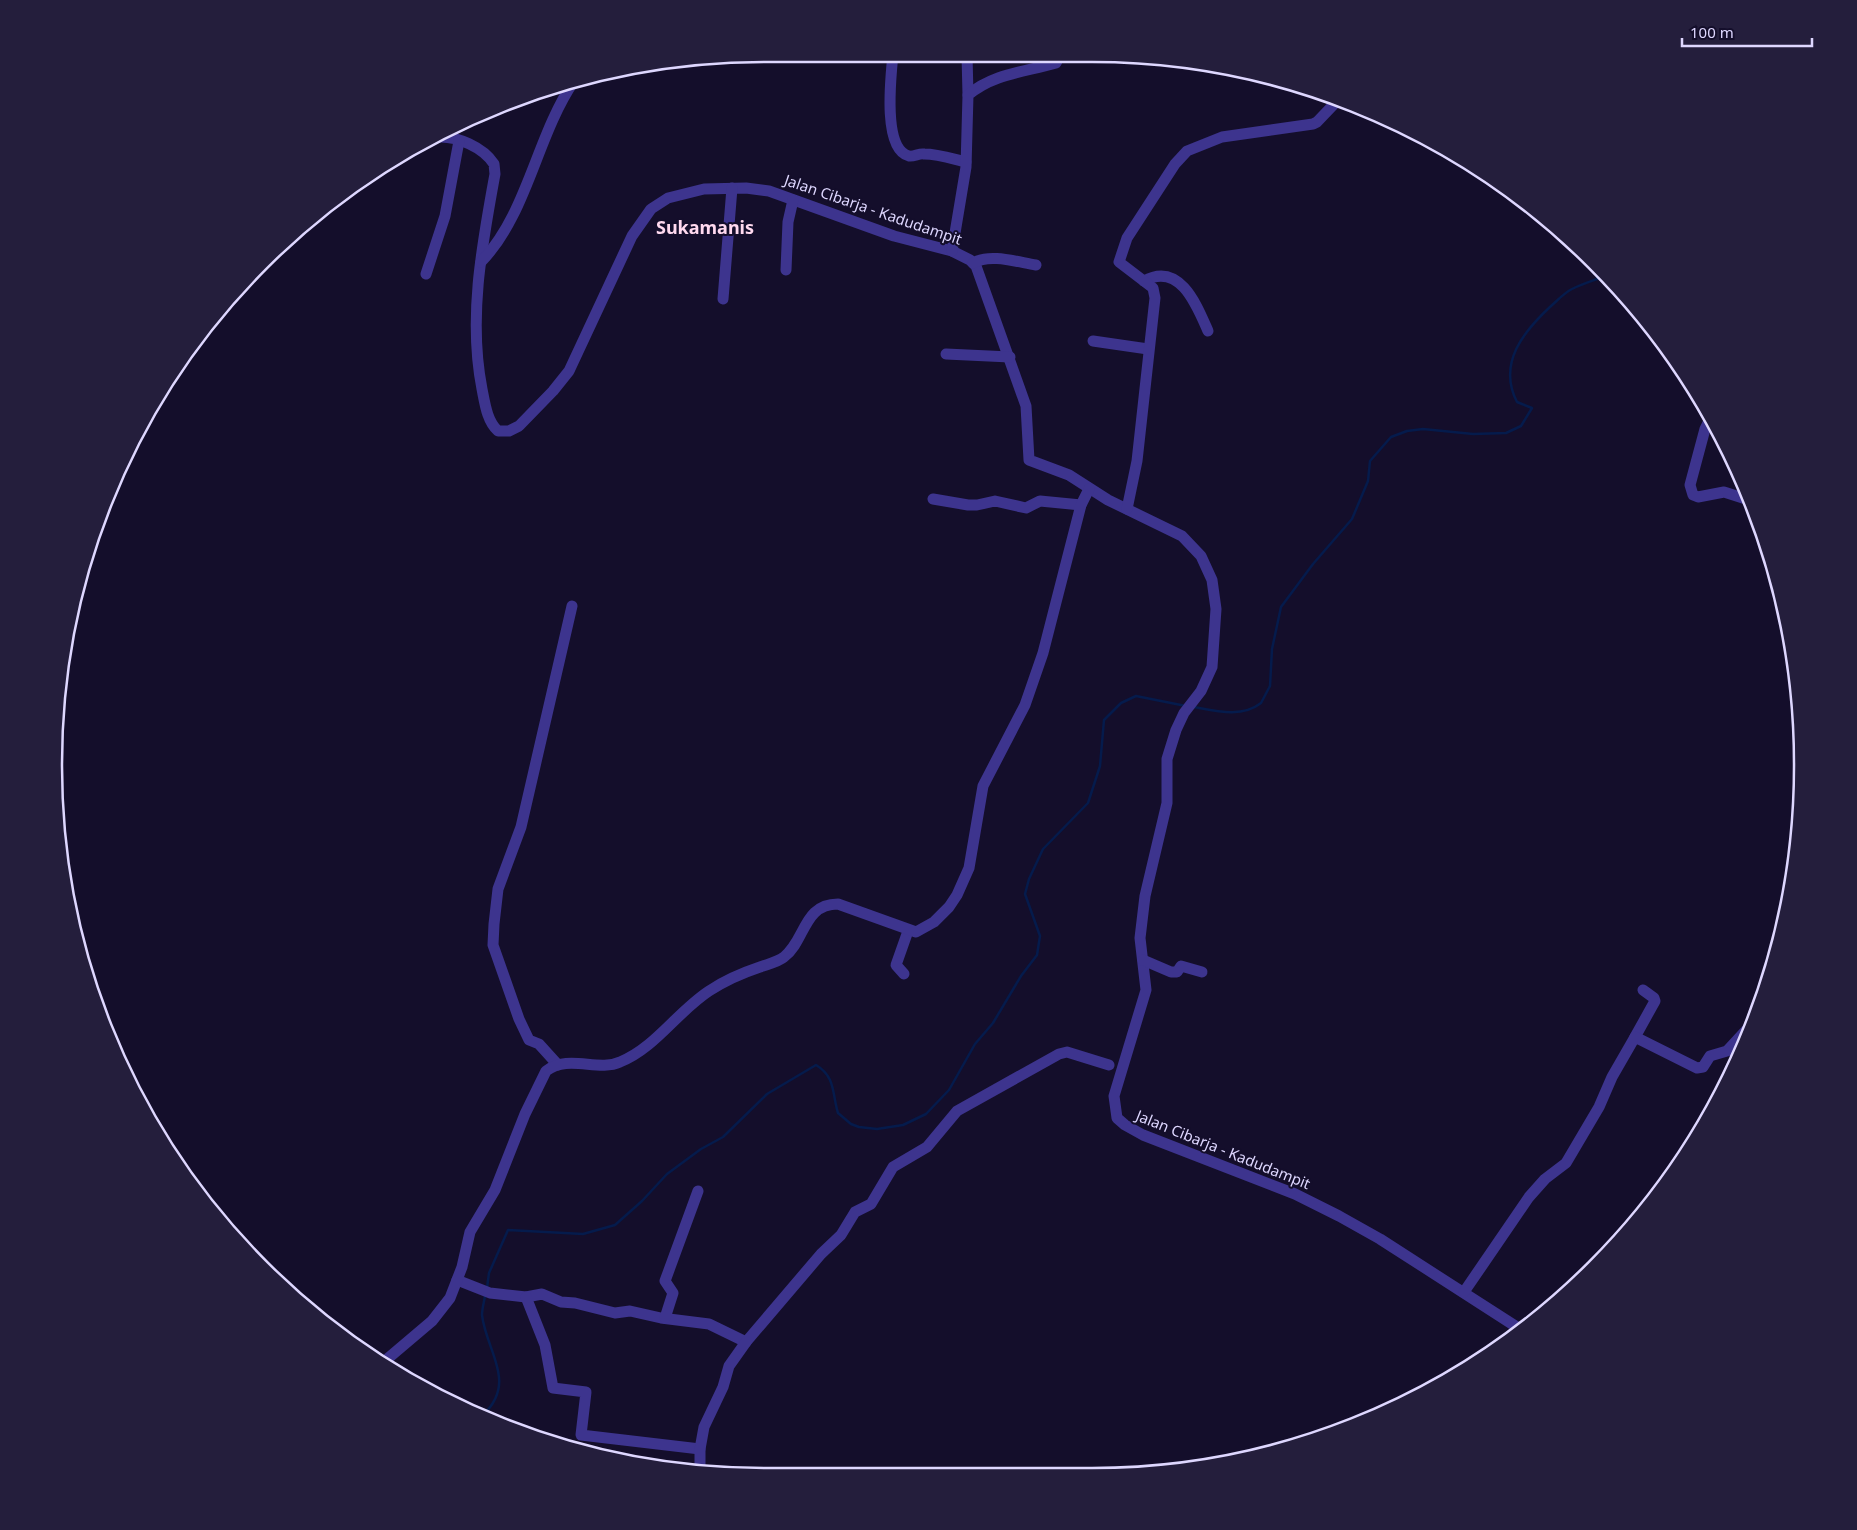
<svg xmlns="http://www.w3.org/2000/svg" width="1857" height="1530" font-family="'Noto Sans',sans-serif">
<style>
.lines{fill:none;stroke-linecap:round;stroke-linejoin:round}
.stream{stroke:#051b4c;stroke-width:2.5}
.minor{stroke:#3d348e;stroke-width:11}
.labels{text-anchor:middle;stroke-width:4;stroke-linejoin:round;paint-order:stroke}
.street-label{font-size:15px;fill:#ded7ff;stroke:#140e2b}
.quarter-label{font-size:18px;font-weight:bold;fill:#ffd9ef;stroke:#140e2b}
.rim{fill:none;stroke:#ded7ff;stroke-width:2.5}
</style>
<rect width="100%" height="100%" fill="#140e2b"/>
<g class="lines">
<!-- stream -->
<g class="stream">
<path d="M 1194,707 C 1216,711 1242,718 1261,703 L 1270,686 L 1272,649 L 1281,607 L 1313,564 L 1352,519 L 1368,481 L 1370,461 L 1391,437 L 1407,431 L 1423,429 L 1473,434 L 1506,433 L 1521,426 L 1532,408 L 1517,402 C 1497,363 1524,331 1551,306 C 1558,300 1564,293 1572,289 C 1580,285 1589,282 1597,279 L 1598,266"/>
<path d="M 487,1288 L 489,1273 L 508,1230 L 583,1234 L 615,1225 L 642,1201 L 667,1174 L 701,1149 L 723,1137 L 767,1094 L 816,1065 C 836,1077 832,1094 838,1113 L 851,1124 L 859,1127 L 877,1129 L 903,1125 L 926,1114 L 949,1090 L 975,1044 L 993,1023 L 1021,976 L 1037,955 L 1040,936 L 1025,894 L 1029,879 L 1043,849 L 1088,803 L 1100,766 L 1104,720 L 1121,703 L 1136,696 L 1186,706"/>
<path d="M 483,1415 C 518,1382 486,1351 482,1315 C 482,1309 484,1302 485,1296"/>
</g>
<!-- minor -->
<g class="minor">
<path d="M 893,54 C 891,75 882,149 909,156 C 914,157 919,153 924,154 C 938,154 953,159 966,162"/>
<polyline points="967,55 968,95"/>
<path d="M 438,137 C 457,136 483,147 494,164 L 495,174 C 482,245 468,318 482,389 C 485,404 487,421 498,431 L 509,431 L 519,426 L 553,391 L 569,371 L 632,236 L 651,209 L 668,198 L 704,189 L 746,188 L 769,191 L 894,236 L 952,251 L 970,260 L 976,266 L 1026,406 L 1029,460 L 1069,475 L 1108,500 L 1182,536 L 1201,556 L 1212,580 L 1216,609 L 1212,667 L 1201,691 L 1184,713 L 1176,730 L 1167,759 L 1167,803 L 1145,896 L 1140,938 L 1146,990 L 1114,1096 L 1117,1118 L 1125,1125 L 1143,1135 L 1295,1194 L 1339,1216 L 1380,1239 L 1523,1331"/>
<path d="M 952,251 L 966,167 L 968,95 C 994,73 1026,72 1056,63 L 1060,55"/>
<path d="M 481,262 C 528,213 536,137 574,81"/>
<path d="M 973,263 C 990,253 1017,262 1036,265"/>
<polyline points="786,270 788,222 793,200"/>
<polyline points="426,274 445,216 459,141"/>
<path d="M 1144,281 C 1180,261 1197,306 1208,331"/>
<polyline points="723,299 732,188"/>
<polyline points="1093,341 1148,349"/>
<polyline points="946,354 1010,357"/>
<polyline points="1710,419 1705,429 1690,485 1693,495 1698,497 1724,492 1749,500"/>
<polyline points="933,499 968,505 977,505 995,501 1026,508 1040,501 1081,505"/>
<polyline points="1127,509 1137,461 1155,298 1153,288 1119,262 1127,238 1175,164 1187,151 1222,137 1313,124 1317,122 1338,100"/>
<polyline points="1143,960 1171,972 1177,972 1181,966 1202,972"/>
<polyline points="904,974 896,965 908,931"/>
<polyline points="1635,1037 1655,1001 1654,998 1643,990"/>
<polyline points="558,1065 539,1044 529,1040 519,1019 493,945 494,924 498,889 521,827 572,606"/>
<polyline points="457,1280 490,1293 526,1297 542,1294 561,1302 575,1303 615,1313 630,1311 661,1318 709,1324 746,1342"/>
<polyline points="1464,1292 1529,1197 1545,1179 1566,1163 1599,1107 1612,1077 1635,1037 1697,1068 1703,1067 1710,1056 1727,1051 1751,1025"/>
<polyline points="526,1297 545,1345 553,1388 586,1392 581,1435 700,1449"/>
<polyline points="665,1318 673,1293 665,1281 698,1191"/>
<path d="M 386,1360 L 432,1321 L 450,1298 L 462,1267 L 470,1232 L 495,1190 L 525,1114 L 546,1071 C 568,1054 598,1072 620,1062 C 655,1048 677,1012 709,991 C 724,981 742,973 760,967 C 768,964 778,962 784,957 C 806,940 803,904 838,904 L 916,932 L 934,922 L 949,907 L 957,895 L 969,868 L 983,786 L 1025,705 L 1043,653 L 1081,505 L 1089,489"/>
<polyline points="700,1472 700,1449 704,1427 723,1387 729,1366 746,1342 821,1254 841,1235 855,1212 871,1204 893,1167 927,1147 957,1111 1059,1054 1067,1052 1109,1065"/>
</g>
</g>
<g class="labels">
<!-- street labels -->
<g class="street-label">
<text transform="translate(873 210) rotate(19)" y="5">Jalan Cibarja - Kadudampit</text>
<text transform="translate(1223 1150) rotate(22)" y="5">Jalan Cibarja - Kadudampit</text>
</g>
<!-- quarter labels -->
<g class="quarter-label">
<text x="705" y="234">Sukamanis</text>
</g>
</g>
<!-- crop -->
<path d="M0 0H1857V1530H0ZM764 62H1092A702 702 0 0 1 1794 764V766A702 702 0 0 1 1092 1468H764A702 702 0 0 1 62 766V764A702 702 0 0 1 764 62Z" fill="#241e3c" fill-rule="evenodd"/>
<path class="rim" d="M764 62H1092A702 702 0 0 1 1794 764V766A702 702 0 0 1 1092 1468H764A702 702 0 0 1 62 766V764A702 702 0 0 1 764 62Z"/>
<!-- scale -->
<path d="M1682 38v8h130v-8" fill="none" stroke="#ded7ff" stroke-width="2.5"/>
<text x="1690" y="38" font-size="15" fill="#ded7ff" stroke="#140e2b" stroke-width="4" paint-order="stroke">100 m</text>
</svg>
